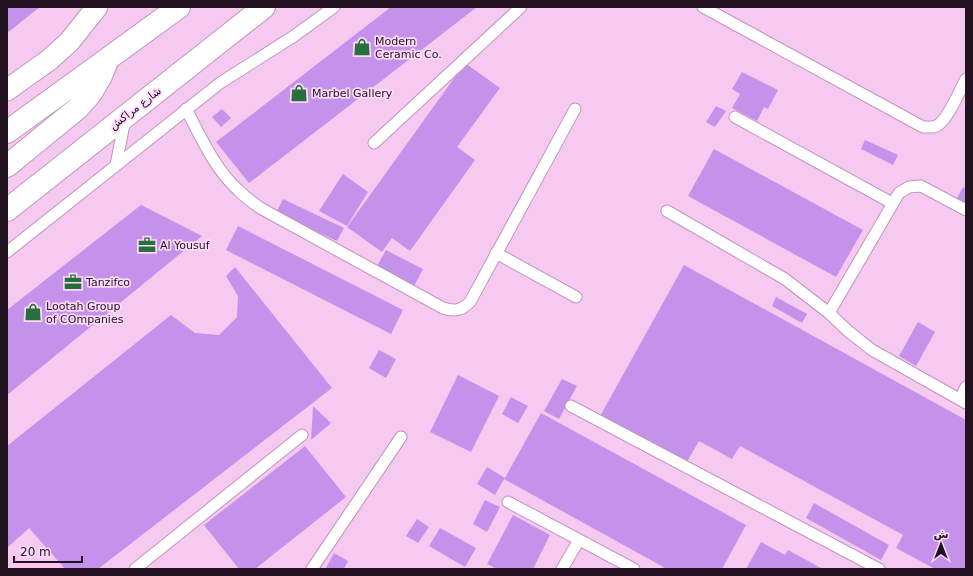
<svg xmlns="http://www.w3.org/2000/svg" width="973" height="576" font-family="'DejaVu Sans',Cairo,sans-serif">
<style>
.building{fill:#c592eb}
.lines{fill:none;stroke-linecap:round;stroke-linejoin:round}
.lane-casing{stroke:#bf95bb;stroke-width:13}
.street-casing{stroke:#bf95bb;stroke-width:23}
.primary-casing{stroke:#bf95bb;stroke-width:24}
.lane{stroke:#fff;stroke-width:11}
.street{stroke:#fff;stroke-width:21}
.primary{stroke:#fff;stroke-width:22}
.labels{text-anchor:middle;stroke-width:3.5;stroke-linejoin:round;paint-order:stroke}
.poi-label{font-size:11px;fill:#231321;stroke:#fddaf9;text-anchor:start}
.street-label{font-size:11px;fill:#231321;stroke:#fddaf9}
</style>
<rect width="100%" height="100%" fill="#f5c9f0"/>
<!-- building -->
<g class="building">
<polygon points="7,7 40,7 7,33"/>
<polygon points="391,7 477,7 249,183 216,142"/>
<polygon points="465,63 500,88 457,147 475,160 410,251 392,238 382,252 347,227"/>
<polygon points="742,72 778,90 768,109 764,107 757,121 732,108 740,94 732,89"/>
<polygon points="716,106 726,111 715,127 706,122"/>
<polygon points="222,109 231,118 221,127 212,117"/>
<polygon points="865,140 898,155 893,165 861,149"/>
<polygon points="714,149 863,230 836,277 688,196"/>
<polygon points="343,174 368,192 347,226 319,211"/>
<polygon points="963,187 966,189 966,204 957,198"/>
<polygon points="283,199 344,228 337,241 276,213"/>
<polygon points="141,205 202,236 7,395 7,310"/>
<polygon points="238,226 403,310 391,334 226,250"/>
<polygon points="386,250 423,269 413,288 376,268"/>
<polygon points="684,265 966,420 966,569 935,569 896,548 903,535 740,446 732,459 699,441 685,465 599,418"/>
<polygon points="235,267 332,388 98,569 65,569 29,528 7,548 7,446 171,315 195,333 219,335 237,317 238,296 226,276"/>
<polygon points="776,297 807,314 802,323 772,306"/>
<polygon points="918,322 935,332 916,366 899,356"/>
<polygon points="379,350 396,359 386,378 369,368"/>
<polygon points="458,375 499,396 471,452 430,432"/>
<polygon points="562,379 577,386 559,419 544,411"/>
<polygon points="511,397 528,406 518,423 502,414"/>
<polygon points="313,406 331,423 311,440"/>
<polygon points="541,413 746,525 722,569 667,569 504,479 495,495 477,484 487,467 505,478"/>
<polygon points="305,446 346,497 255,569 239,569 204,525"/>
<polygon points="485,500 500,507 487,532 473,524"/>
<polygon points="814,503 889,545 881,560 806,518"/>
<polygon points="513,515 550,535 533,569 497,569 487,564"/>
<polygon points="417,519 429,527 418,543 406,536"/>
<polygon points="440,528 476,548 465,567 429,546"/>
<polygon points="761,542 785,555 788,550 823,569 746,569"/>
<polygon points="334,553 348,561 344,569 329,569 326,568"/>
</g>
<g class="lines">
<!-- lane casing -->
<g class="lane-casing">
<g id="lane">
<path d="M 703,7 L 923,127 C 928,127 934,128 938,125 C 948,119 960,90 966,79"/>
<path d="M 186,109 C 201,137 214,168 238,190 C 245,197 253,203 262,209 L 443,308 C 455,312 462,310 470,302 L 575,109"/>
<polyline points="735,117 892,203"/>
<polyline points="374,143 521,7"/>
<polyline points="116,165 125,119"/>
<polyline points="667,211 785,279 829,313 848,331 872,350 966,403"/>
<polyline points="7,252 220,83 294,36 334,7"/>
<polyline points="496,253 576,297"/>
<polyline points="829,313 899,193 909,187 921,186 966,210"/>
<polyline points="960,399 966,387"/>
<polyline points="571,406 879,569"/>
<polyline points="508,502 634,569"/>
<polyline points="135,569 302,435"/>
<polyline points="312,569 401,437"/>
<polyline points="562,569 579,540"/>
</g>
</g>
<!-- street casing -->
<g class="street-casing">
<polyline id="street" points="7,90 49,60 69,42 97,7"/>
</g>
<!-- primary casing -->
<g class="primary-casing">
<g id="primary">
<polyline points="7,132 179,7"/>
<polyline points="7,166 78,108 91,93 101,76 107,61"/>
<polyline points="7,210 264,7"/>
</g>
</g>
<!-- lane -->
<use href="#lane" class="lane"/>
<!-- street -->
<use href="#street" class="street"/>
<!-- primary -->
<use href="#primary" class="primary"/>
</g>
<!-- icons -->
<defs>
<g id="shop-bare" transform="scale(1.38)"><path d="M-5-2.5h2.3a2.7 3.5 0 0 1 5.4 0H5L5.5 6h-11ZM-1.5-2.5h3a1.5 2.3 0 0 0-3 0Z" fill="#276f3c" stroke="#fddaf9" stroke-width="2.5" paint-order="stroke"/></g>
<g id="office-bare" transform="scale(1.38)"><path d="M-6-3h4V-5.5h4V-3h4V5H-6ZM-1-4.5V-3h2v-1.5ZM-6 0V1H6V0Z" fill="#276f3c" stroke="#fddaf9" stroke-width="2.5" paint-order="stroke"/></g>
</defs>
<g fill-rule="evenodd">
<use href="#shop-bare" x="362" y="47"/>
<use href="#shop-bare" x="299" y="93"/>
<use href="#office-bare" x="147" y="245"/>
<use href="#office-bare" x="73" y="282"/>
<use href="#shop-bare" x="33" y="312"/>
</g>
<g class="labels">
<!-- poi labels -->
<g class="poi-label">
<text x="375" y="45">Modern<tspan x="375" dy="13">Ceramic Co.</tspan></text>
<text x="312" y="97">Marbel Gallery</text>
<text x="160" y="249">Al Yousuf</text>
<text x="86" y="286">Tanzifco</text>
<text x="46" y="310">Lootah Group<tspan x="46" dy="13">of COmpanies</tspan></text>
</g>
<!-- street labels -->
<g class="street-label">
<text transform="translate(135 108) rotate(-38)" y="4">شارع مراكش</text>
</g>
</g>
<!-- border -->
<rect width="973" height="576" fill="none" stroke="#231321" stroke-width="16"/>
<!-- north arrow -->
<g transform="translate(941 544)" stroke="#fddaf9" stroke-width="3" paint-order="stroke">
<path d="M0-3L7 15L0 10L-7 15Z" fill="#231321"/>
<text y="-6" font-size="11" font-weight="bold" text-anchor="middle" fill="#231321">ش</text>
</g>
<!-- scale -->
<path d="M14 556v6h68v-6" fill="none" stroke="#231321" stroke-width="2"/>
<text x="20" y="556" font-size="12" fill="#231321" stroke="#fddaf9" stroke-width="3" paint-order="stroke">20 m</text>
</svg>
